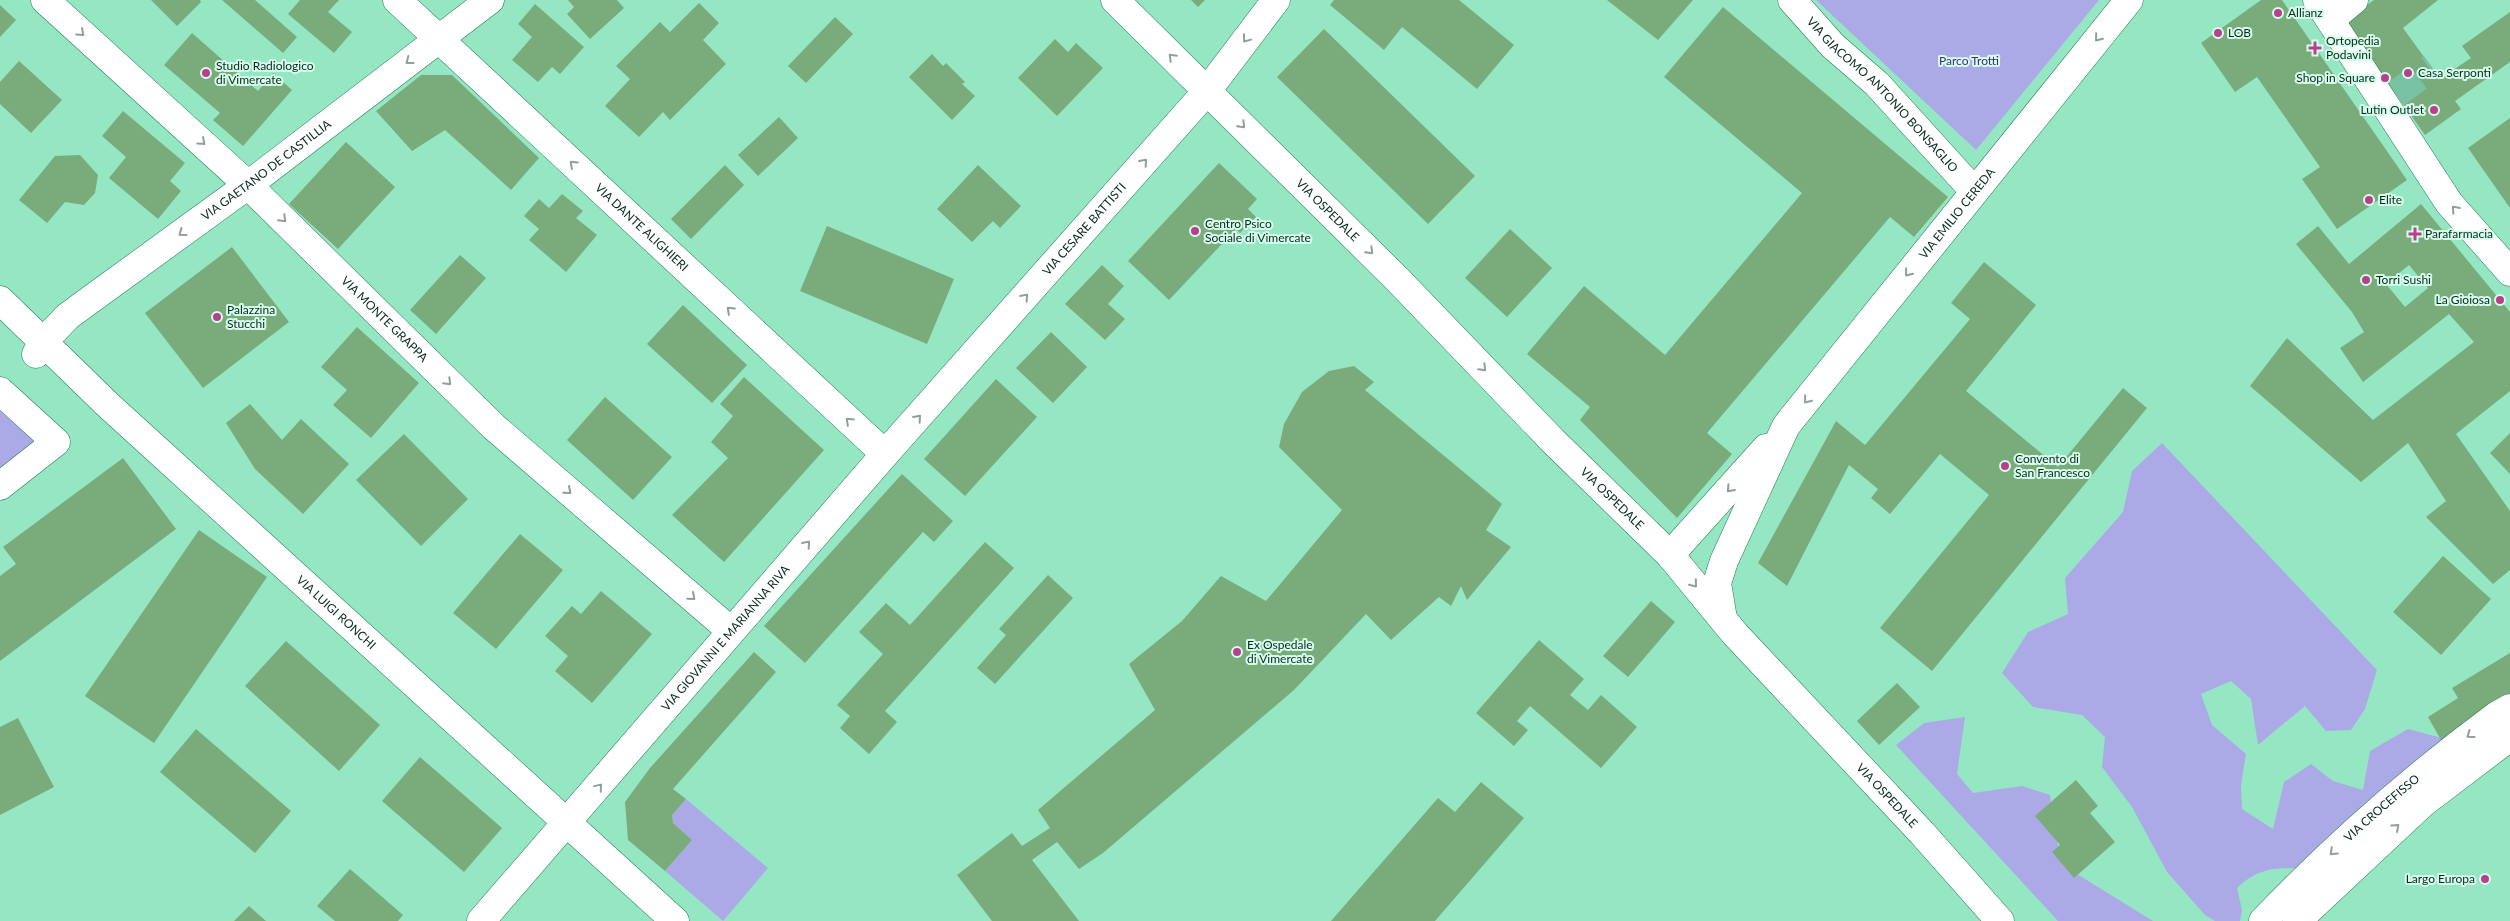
<svg xmlns="http://www.w3.org/2000/svg" width="2510" height="921" font-family="Lato,sans-serif">
<style>
.green{fill:#abaae7}
.building{fill:#79ac7a;fill-rule:evenodd}
.lines{fill:none;stroke-linecap:round;stroke-linejoin:round}
.minor-tunnel{stroke:#78c1a2;stroke-width:28;stroke-dasharray:28 14;stroke-linecap:butt}
.minor-casing{stroke:#257a5b;stroke-width:29}
.minor{stroke:#fff;stroke-width:28}
.oneway{stroke:#8f9f99}
.poi-dot{fill:#ba3e8e;stroke:#d7feec;stroke-width:2}
.labels{text-anchor:middle;stroke-width:4;stroke-linejoin:round;paint-order:stroke}
.poi-label{font-size:12px;fill:#06291c;stroke:#d7feec;text-anchor:start}
.park-label{font-size:12px;fill:#392f78;stroke:#d7feec}
.street-label{font-size:12px;fill:#06291c;stroke:#d7feec}
</style>
<rect width="100%" height="100%" fill="#95e7c3"/>
<!-- green -->
<g class="green">
<polygon points="1816,0 2099,0 1976,150"/>
<polygon points="0,391 56,442 0,485"/>
<path d="M 2162,443 L 2377,670 L 2365,709 L 2351,730 L 2326,731 L 2305,706 L 2258,745 L 2251,699 L 2231,681 L 2201,694 L 2212,725 L 2246,754 L 2241,785 L 2242,809 L 2273,829 L 2284,782 L 2311,764 L 2333,781 L 2363,790 L 2370,751 L 2408,729 L 2449,740 L 2306,869 C 2277,867 2259,867 2237,888 L 2242,910 L 2240,921 L 2215,921 L 2205,915 L 2167,872 L 2132,807 L 2102,767 L 2105,737 L 2082,715 L 2033,707 L 2002,673 L 2028,632 L 2068,614 L 2065,578 L 2123,512 L 2132,471 Z"/>
<polygon points="1965,717 1957,774 1973,793 2022,786 2050,795 2055,835 2064,866 2153,921 2058,921 1896,745 1924,723"/>
<polygon points="686,799 768,868 723,921 665,871 692,840 673,823 672,815"/>
</g>
<!-- building -->
<g class="building">
<polygon points="151,0 200,0 201,2 177,26"/>
<polygon points="222,0 255,0 297,37 283,53"/>
<polygon points="300,0 339,0 328,12 352,32 334,53 288,14"/>
<polygon points="568,0 617,0 624,8 590,39 567,14 574,7"/>
<polygon points="1191,0 1205,0 1198,7"/>
<polygon points="1334,0 1459,0 1514,45 1477,89 1402,27 1384,50 1330,5"/>
<polygon points="1607,0 1693,0 1658,40"/>
<polygon points="2261,0 2282,0 2407,180 2337,229 2302,179 2320,167 2257,77 2235,92 2201,43"/>
<polygon points="2374,0 2438,0 2403,28 2440,79 2471,58 2462,46 2510,12 2510,62 2455,101 2461,109 2425,135 2344,21"/>
<polygon points="699,3 719,23 703,40 726,64 670,120 663,112 639,137 605,106 630,79 616,66 660,22 670,32"/>
<polygon points="535,4 584,47 560,74 552,67 538,82 512,60 532,37 518,24"/>
<polygon points="0,5 16,20 0,37"/>
<polygon points="1723,7 1948,197 1914,237 1890,217 1707,433 1732,454 1677,518 1580,420 1590,407 1527,354 1584,286 1665,355 1802,193 1664,77"/>
<polygon points="835,17 853,34 806,83 788,66"/>
<polygon points="1324,29 1475,176 1428,224 1277,77"/>
<polygon points="192,33 258,91 273,73 292,90 243,146 213,120 220,113 164,65"/>
<polygon points="1055,39 1068,52 1076,43 1103,68 1057,116 1018,78"/>
<polygon points="932,54 943,66 946,63 965,82 962,84 975,96 952,120 909,77"/>
<polygon points="19,61 62,100 31,133 0,104 0,82"/>
<polygon points="421,75 452,75 539,158 511,190 445,130 412,151 376,111"/>
<polygon points="123,111 185,163 170,181 181,191 158,219 109,178 126,157 102,136"/>
<polygon points="779,117 798,138 758,176 738,155"/>
<polygon points="2510,118 2510,208 2468,148"/>
<polygon points="346,142 395,187 338,249 289,204"/>
<polygon points="80,155 98,175 95,193 84,205 65,202 47,223 19,200 55,156"/>
<polygon points="1219,163 1257,199 1248,209 1256,217 1240,233 1236,229 1169,300 1128,261"/>
<polygon points="725,165 744,185 691,239 671,219"/>
<polygon points="978,165 1021,206 1000,228 993,221 972,242 937,209"/>
<polygon points="562,194 583,211 576,218 597,235 566,272 529,240 539,229 524,216 539,199 549,208"/>
<path d="M 2421,204 L 2510,312 L 2510,391 L 2456,434 L 2510,511 L 2510,570 L 2493,584 L 2426,517 L 2446,501 L 2408,443 L 2361,482 L 2250,386 L 2287,338 L 2373,420 L 2474,342 L 2449,314 L 2363,382 L 2340,348 L 2364,332 L 2352,312 L 2296,244 L 2318,226 L 2349,264 ZM 2409,265 L 2428,288 L 2405,307 L 2386,284 Z"/>
<polygon points="827,226 954,279 927,344 800,291"/>
<polygon points="1510,229 1552,268 1507,317 1465,278"/>
<polygon points="232,247 289,322 203,388 145,313"/>
<polygon points="460,255 486,278 436,334 410,310"/>
<polygon points="1984,262 2036,305 1966,391 2058,467 2123,388 2147,408 1932,671 1880,628 1989,495 1940,454 1890,514 1871,498 1878,489 1849,465 1787,586 1758,563 1836,421 1865,445 1970,319 1951,303"/>
<polygon points="1102,265 1124,286 1108,304 1125,319 1105,340 1065,304"/>
<polygon points="683,305 747,365 712,403 647,344"/>
<polygon points="357,327 419,383 371,438 333,405 347,390 321,367"/>
<polygon points="1051,332 1087,367 1053,403 1016,368"/>
<polygon points="1354,366 1374,382 1365,390 1502,504 1486,530 1511,547 1467,600 1461,586 1451,606 1439,597 1391,640 1366,614 1294,690 1103,853 1079,869 1057,842 1032,860 1079,921 992,921 957,875 1012,833 1022,846 1050,828 1038,810 1155,710 1129,664 1182,621 1221,576 1266,601 1342,510 1279,447 1284,424 1302,392 1329,371"/>
<polygon points="744,377 824,450 724,562 672,515 728,458 711,442 733,416 720,404"/>
<polygon points="996,379 1037,417 965,496 924,459"/>
<polygon points="605,397 672,457 633,500 567,440"/>
<polygon points="250,404 282,440 301,419 349,464 303,514 255,469 226,423"/>
<polygon points="2510,433 2510,474 2490,453"/>
<polygon points="404,434 468,499 421,546 356,480"/>
<polygon points="123,458 176,529 0,661 0,576 16,564 3,547"/>
<polygon points="902,474 953,521 934,542 923,532 805,663 764,626"/>
<polygon points="199,530 267,577 154,743 85,696"/>
<polygon points="520,534 563,570 496,649 453,613"/>
<polygon points="985,542 1014,568 885,711 897,722 869,754 840,728 850,716 837,705 883,654 859,632 886,603 910,625"/>
<polygon points="2443,556 2491,599 2441,655 2393,612"/>
<polygon points="1048,575 1073,598 995,684 977,668 1006,635 999,629"/>
<polygon points="601,591 652,634 592,703 555,671 568,656 545,636 572,606 581,614"/>
<polygon points="1651,601 1675,622 1628,677 1603,656"/>
<polygon points="1539,640 1584,679 1570,695 1588,710 1601,695 1637,727 1601,768 1530,706 1517,721 1528,730 1514,746 1476,713"/>
<polygon points="286,641 380,725 339,771 245,686"/>
<polygon points="754,652 776,672 673,789 686,799 672,815 673,823 692,840 665,871 628,840 625,802 650,768"/>
<polygon points="2510,653 2510,697 2441,740 2428,717 2458,698 2452,688"/>
<polygon points="1897,683 1920,707 1879,745 1857,721"/>
<polygon points="18,718 54,787 0,815 0,727"/>
<polygon points="196,729 291,811 255,853 160,772"/>
<polygon points="420,757 502,828 464,872 382,801"/>
<polygon points="2076,780 2098,806 2090,813 2115,842 2074,878 2052,852 2060,845 2035,816"/>
<polygon points="1481,782 1524,818 1435,921 1331,921 1438,798 1455,812"/>
<polygon points="350,869 403,915 398,921 335,921 317,906"/>
<polygon points="249,906 266,921 234,921"/>
</g>
<g class="lines">
<!-- minor-tunnel -->
<polyline class="minor-tunnel" points="2396,94 2432,67"/>
<!-- minor casing -->
<g class="minor-casing">
<g id="minor">
<path id="s1" d="M 45,0 L 248,185 L 494,427 L 731,631"/>
<path id="s2" d="M 397,0 L 885,454"/>
<path id="s3" d="M 1115,0 L 1398,280 L 1553,441 L 1670,555 L 1735,634 L 1922,833 L 2000,921"/>
<path id="s4" d="M 1792,0 L 1833,46 L 1877,84 L 1974,191"/>
<polyline points="2317,0 2449,203 2510,272"/>
<polyline points="2330,20 2354,0"/>
<path id="s5" d="M 0,300 L 108,405 L 675,921"/>
<path id="s6" d="M 36,354 L 44,341 L 68,316 L 248,185 L 490,0"/>
<polyline points="0,391 56,442 0,486"/>
<polyline points="1670,555 1766,448"/>
<path id="s7" d="M 1723,619 L 1717,583 L 1724,561 L 1786,426 L 2129,0"/>
<path id="s8" d="M 481,921 L 885,454 L 1207,91 L 1276,0"/>
<path id="s9" d="M 2263,921 C 2335,846 2412,778 2496,716 L 2510,708"/>
<polyline points="2297,921 2423,803 2510,737"/>
</g>
</g>
<!-- minor -->
<use href="#minor" class="minor"/>
</g>
<!-- one-way arrows -->
<defs><path id="oneway-chevron" d="M-2-3.5L2.5 0L-2 3.5" fill="none" stroke-width="1.6" stroke-linecap="round" stroke-linejoin="round" transform="scale(1.25)"/></defs>
<g class="oneway">
<use href="#oneway-chevron" transform="translate(81 33) rotate(42)"/>
<use href="#oneway-chevron" transform="translate(2098 38) rotate(129)"/>
<use href="#oneway-chevron" transform="translate(1246 39) rotate(127)"/>
<use href="#oneway-chevron" transform="translate(1172 57) rotate(-135)"/>
<use href="#oneway-chevron" transform="translate(409 61) rotate(143)"/>
<use href="#oneway-chevron" transform="translate(1242 125) rotate(45)"/>
<use href="#oneway-chevron" transform="translate(202 142) rotate(42)"/>
<use href="#oneway-chevron" transform="translate(1144 162) rotate(-49)"/>
<use href="#oneway-chevron" transform="translate(573 164) rotate(-137)"/>
<use href="#oneway-chevron" transform="translate(2455 209) rotate(-131)"/>
<use href="#oneway-chevron" transform="translate(283 219) rotate(45)"/>
<use href="#oneway-chevron" transform="translate(182 233) rotate(144)"/>
<use href="#oneway-chevron" transform="translate(1370 251) rotate(45)"/>
<use href="#oneway-chevron" transform="translate(1908 273) rotate(129)"/>
<use href="#oneway-chevron" transform="translate(1025 297) rotate(-49)"/>
<use href="#oneway-chevron" transform="translate(730 310) rotate(-137)"/>
<use href="#oneway-chevron" transform="translate(1483 368) rotate(46)"/>
<use href="#oneway-chevron" transform="translate(448 382) rotate(45)"/>
<use href="#oneway-chevron" transform="translate(1807 400) rotate(129)"/>
<use href="#oneway-chevron" transform="translate(918 418) rotate(-48)"/>
<use href="#oneway-chevron" transform="translate(849 421) rotate(-137)"/>
<use href="#oneway-chevron" transform="translate(1730 489) rotate(132)"/>
<use href="#oneway-chevron" transform="translate(568 491) rotate(41)"/>
<use href="#oneway-chevron" transform="translate(807 544) rotate(-49)"/>
<use href="#oneway-chevron" transform="translate(1694 584) rotate(51)"/>
<use href="#oneway-chevron" transform="translate(692 597) rotate(41)"/>
<use href="#oneway-chevron" transform="translate(2470 735) rotate(144)"/>
<use href="#oneway-chevron" transform="translate(599 787) rotate(-50)"/>
<use href="#oneway-chevron" transform="translate(2396 827) rotate(-42)"/>
<use href="#oneway-chevron" transform="translate(2333 852) rotate(136)"/>
</g>
<!-- markers -->
<g class="poi-dot">
<circle cx="2278" cy="13" r="5"/>
<circle cx="2218" cy="33" r="5"/>
<path d="M2312.5 40.5h5v5h5v5h-5v5h-5v-5h-5v-5h5z"/>
<circle cx="206" cy="73" r="5"/>
<circle cx="2408" cy="73" r="5"/>
<circle cx="2385" cy="78" r="5"/>
<circle cx="2434" cy="110" r="5"/>
<circle cx="2369" cy="200" r="5"/>
<circle cx="1195" cy="231" r="5"/>
<path d="M2412.5 226.5h5v5h5v5h-5v5h-5v-5h-5v-5h5z"/>
<circle cx="2366" cy="280" r="5"/>
<circle cx="2500" cy="300" r="5"/>
<circle cx="217" cy="317" r="5"/>
<circle cx="2005" cy="466" r="5"/>
<circle cx="1237" cy="652" r="5"/>
<circle cx="2485" cy="879" r="5"/>
</g>
<g class="labels">
<!-- poi labels -->
<g class="poi-label">
<text x="2288" y="17">Allianz</text>
<text x="2228" y="37">LOB</text>
<text x="2326" y="45">Ortopedia<tspan x="2326" dy="14">Podavini</tspan></text>
<text x="216" y="70">Studio Radiologico<tspan x="216" dy="14">di Vimercate</tspan></text>
<text x="2418" y="77">Casa Serponti</text>
<text x="2375" y="82" text-anchor="end">Shop in Square</text>
<text x="2424" y="114" text-anchor="end">Lutin Outlet</text>
<text x="2379" y="204">Elite</text>
<text x="1205" y="228">Centro Psico<tspan x="1205" dy="14">Sociale di Vimercate</tspan></text>
<text x="2425" y="238">Parafarmacia</text>
<text x="2376" y="284">Torri Sushi</text>
<text x="2490" y="304" text-anchor="end">La Gioiosa</text>
<text x="227" y="314">Palazzina<tspan x="227" dy="14">Stucchi</tspan></text>
<text x="2015" y="463">Convento di<tspan x="2015" dy="14">San Francesco</tspan></text>
<text x="1247" y="649">Ex Ospedale<tspan x="1247" dy="14">di Vimercate</tspan></text>
<text x="2475" y="883" text-anchor="end">Largo Europa</text>
</g>
<!-- park labels -->
<g class="park-label">
<text x="1969" y="65">Parco Trotti</text>
</g>
<!-- street labels -->
<g class="street-label">
<text dy="4" stroke="none"><textPath href="#s4" startOffset="131">VIA GIACOMO ANTONIO BONSAGLIO</textPath></text>
<text dy="4" stroke="none"><textPath href="#s6" startOffset="296">VIA GAETANO DE CASTILLIA</textPath></text>
<text dy="4" stroke="none"><textPath href="#s3" startOffset="299">VIA OSPEDALE</textPath></text>
<text dy="4" stroke="none"><textPath href="#s7" startOffset="481">VIA EMILIO CEREDA</textPath></text>
<text dy="4" stroke="none"><textPath href="#s2" startOffset="334">VIA DANTE ALIGHIERI</textPath></text>
<text dy="4" stroke="none"><textPath href="#s8" startOffset="918">VIA CESARE BATTISTI</textPath></text>
<text dy="4" stroke="none"><textPath href="#s1" startOffset="466">VIA MONTE GRAPPA</textPath></text>
<text dy="4" stroke="none"><textPath href="#s3" startOffset="704">VIA OSPEDALE</textPath></text>
<text dy="4" stroke="none"><textPath href="#s5" startOffset="459">VIA LUIGI RONCHI</textPath></text>
<text dy="4" stroke="none"><textPath href="#s8" startOffset="374">VIA GIOVANNI E MARIANNA RIVA</textPath></text>
<text dy="4" stroke="none"><textPath href="#s3" startOffset="1109">VIA OSPEDALE</textPath></text>
<text dy="4" stroke="none"><textPath href="#s9" startOffset="164">VIA CROCEFISSO</textPath></text>
</g>
</g>
</svg>
